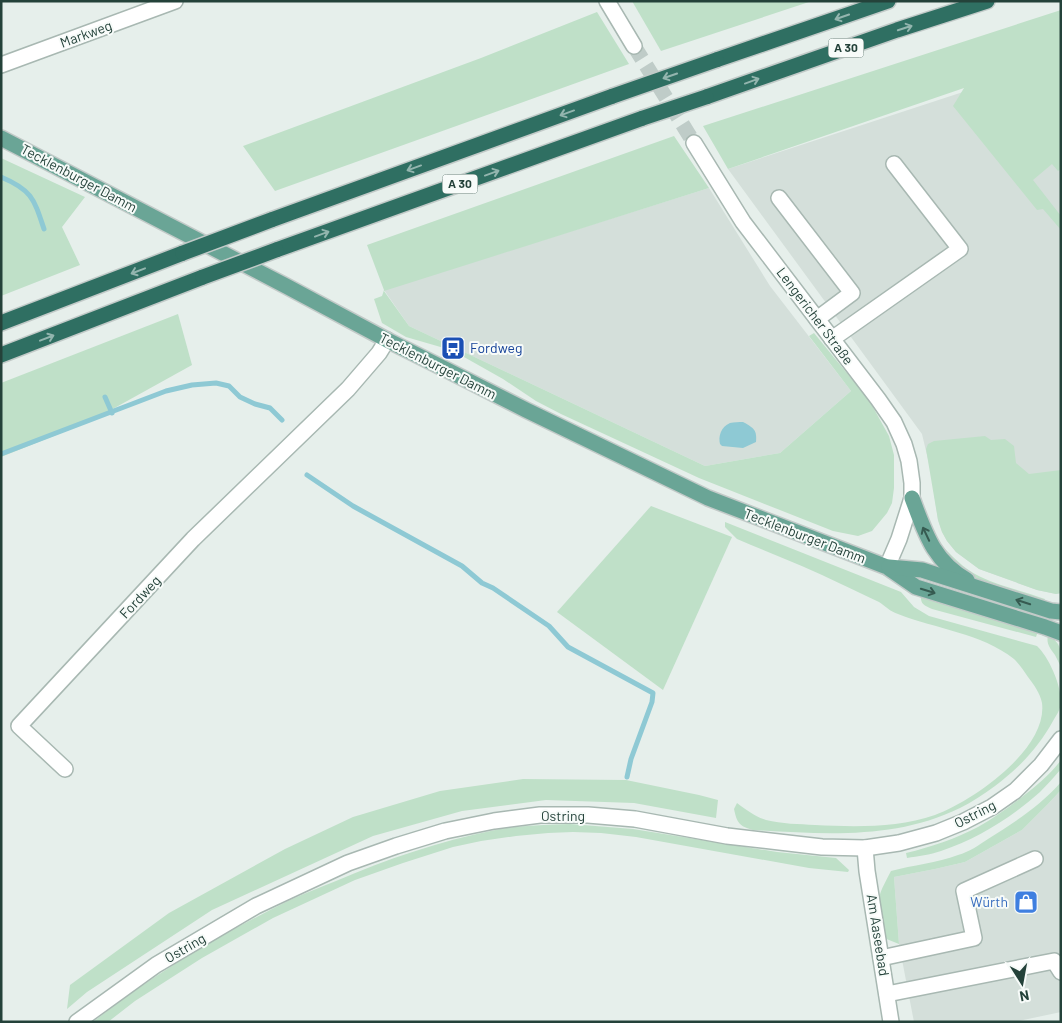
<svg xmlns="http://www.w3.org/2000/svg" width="1062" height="1023" font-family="Barlow,sans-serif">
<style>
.built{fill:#d4dfda}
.green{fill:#bfe0c8}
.water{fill:#8ec9d4}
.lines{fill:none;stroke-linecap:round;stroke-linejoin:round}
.stream{stroke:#8ec9d4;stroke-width:5}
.minor-tunnel{stroke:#bfccc8;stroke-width:15;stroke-dasharray:15 8;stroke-linecap:butt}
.minor-casing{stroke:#a8b8b2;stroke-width:18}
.major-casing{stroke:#c2cac8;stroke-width:18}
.highway-casing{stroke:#c2cac8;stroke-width:18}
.minor{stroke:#fff;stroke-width:15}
.major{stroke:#6aa596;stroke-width:15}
.highway{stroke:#2f6f62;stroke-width:15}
.highway-bridge-casing{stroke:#c2cac8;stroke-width:18;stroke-linecap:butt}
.highway-bridge{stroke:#2f6f62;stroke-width:15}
.oneway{stroke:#93b5ae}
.oneway2{stroke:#365b51}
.labels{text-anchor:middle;stroke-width:4;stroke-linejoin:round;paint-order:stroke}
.shield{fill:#f7fbf9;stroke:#637a73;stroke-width:1}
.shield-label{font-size:12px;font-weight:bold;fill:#24423a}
.street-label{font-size:14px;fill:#24423a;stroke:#f7fbf9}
.transit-label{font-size:14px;fill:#164399;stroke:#f7fbf9;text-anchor:start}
.shop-label{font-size:14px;fill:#366cbe;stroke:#f7fbf9;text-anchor:end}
</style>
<rect width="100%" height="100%" fill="#e6efeb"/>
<!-- built -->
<g class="built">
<polygon points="1061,60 1061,593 1056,594 1037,590 979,569 956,552 947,541 942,532 938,520 931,472 922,434 728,169"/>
<polygon points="709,188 770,286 851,391 780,453 705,466 409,326 384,290"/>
<polygon points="1061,790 1061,1012 1014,1022 914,1022 899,944 894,877 935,869 965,862 1022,830 1048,804"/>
</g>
<!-- green -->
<g class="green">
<polygon points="632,1 812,1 661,51"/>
<polygon points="1061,10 1061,169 1058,171 1052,164 1033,180 1061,216 1061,230 1043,209 1037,210 953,106 964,88 728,169 703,126"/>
<polygon points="597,12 629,64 275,191 243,146 481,58"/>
<polygon points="674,136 709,188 384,291 409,326 705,466 780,453 851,391 809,336 814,333 869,400 889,436 894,455 894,488 892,503 887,513 872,531 858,536 833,531 699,478 561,414 536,401 503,379 464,357 444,348 406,337 382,323 374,299 382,296 384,290 367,245"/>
<polygon points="1,158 85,197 62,227 80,265 1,296"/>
<polygon points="178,314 192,365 91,421 1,457 1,383"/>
<polygon points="985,436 991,440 1005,439 1014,446 1016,463 1029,474 1061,470 1061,593 1056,594 1037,590 979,569 956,552 947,541 942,532 938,520 926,449 928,444 934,441"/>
<polygon points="651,506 732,537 663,690 557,612"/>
<path d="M 725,522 L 901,592 L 914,607 L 929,616 L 1037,646 C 1049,657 1062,687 1061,704 C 1060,710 1056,716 1053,721 C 1038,748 1020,767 995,786 C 984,794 972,802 960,808 C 895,840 823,834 753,830 C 739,826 737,823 734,809 L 737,803 C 745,809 756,817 766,820 C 782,824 799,824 815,825 C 855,827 897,828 935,815 C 973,801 1048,749 1042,703 C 1040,693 1034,685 1028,677 C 1024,671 1019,664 1014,659 C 981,633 936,629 898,614 C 891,612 885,606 879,602 C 866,596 854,590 841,584 C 807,567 772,554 737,539 L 725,527 Z"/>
<path d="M 945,549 C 954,558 963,567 975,574 C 995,585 1023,591 1045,599 L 1044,601 L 983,582 L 973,576 L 960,567 L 943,551 Z"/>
<path d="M 921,593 L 1038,631 L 1036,637 L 932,609 C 923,605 920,604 921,593 Z"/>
<path d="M 1048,635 C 1062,644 1061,650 1061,667 C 1059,663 1057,659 1055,655 C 1050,648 1046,644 1048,635 Z"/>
<path d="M 1061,760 L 1061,769 C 1054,777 1047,785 1040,792 C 1011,818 977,839 941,851 C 930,855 918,856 907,858 L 906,853 C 931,847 955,839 978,827 C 994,818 1008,808 1022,797 C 1036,786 1051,774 1061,760 Z"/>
<polygon points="523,779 626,780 699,795 718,800 716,818 634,803 546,800 462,811 373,836 212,910 87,992 67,1009 70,985 169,913 285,849 353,817 440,791"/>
<path d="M 1061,782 L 1061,790 L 1048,804 L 1022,830 L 965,862 L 935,869 L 894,877 L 899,944 L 884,938 C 882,926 877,910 879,898 C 881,889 887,879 891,871 C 913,865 937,863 958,855 C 969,852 979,845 988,839 C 1014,823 1041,805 1061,782 Z"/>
<path d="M 570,824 L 633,829 L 777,852 L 836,858 L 849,870 L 848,872 L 809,868 L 636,837 L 601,833 L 573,832 L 548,833 L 516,836 L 481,841 L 453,847 L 403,863 L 355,880 L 273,918 L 202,958 L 135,1001 L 108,1022 L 93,1022 C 154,974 221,934 290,900 C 305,893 321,887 336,881 C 387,859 440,841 495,830 C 520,825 545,825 570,824 Z"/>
</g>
<!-- water -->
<path class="water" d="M 743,422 C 754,428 757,430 756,442 L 743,448 L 722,446 L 720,444 C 718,436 721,427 730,423 C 734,422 739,422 743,422 Z"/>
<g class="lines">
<!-- stream -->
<g class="stream">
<path d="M 1,177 C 32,190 34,199 44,229"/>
<polyline points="105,397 112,413"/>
<polyline points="1,454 166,391 192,385 216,383 229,386 240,397 255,404 270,408 282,420"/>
<polyline points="307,475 353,506 462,566 482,583 493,588 549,626 568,647 653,693 652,702 631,759 627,777"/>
</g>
<!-- minor-tunnel -->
<polyline class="minor-tunnel" points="634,46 694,143"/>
<!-- minor casing -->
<g class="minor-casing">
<g id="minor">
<polyline points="607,1 634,46"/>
<polyline points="1,65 175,1"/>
<polyline points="694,143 743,222 878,399 894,422 904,444 909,461 912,483 912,498 899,539 887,567"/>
<polyline points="779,198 852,293 817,319"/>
<polyline points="832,339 960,249 894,164"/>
<polyline points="65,769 19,726 193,539 348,389 379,353 387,340"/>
<polyline points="865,848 867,871 891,1022"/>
<polyline points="881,958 974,938 964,891 1035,859"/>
<polyline points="887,994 1054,961 1061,972"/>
<polyline points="77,1022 156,965 256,906 348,863 396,846 445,831 494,821 540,815 588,815 635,819 727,836 822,847 865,848 899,843 936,833 963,822 992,807 1015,791 1041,765 1061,739"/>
</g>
</g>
<!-- major casing -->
<g class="major-casing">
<g id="major">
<polyline points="1,138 286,286 387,340 445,369 526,410 708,498 887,567 916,587 1045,627 1061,633"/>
<path d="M 912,498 C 925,532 933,561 967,580"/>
<polyline points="889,567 922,570 1051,611 1061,612"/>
</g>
</g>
<!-- highway casing -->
<g class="highway-casing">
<g id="highway">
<polyline points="716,60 888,1"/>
<polyline points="706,97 897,30 987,1"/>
<polyline points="271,220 613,96"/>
<polyline points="276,250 643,118"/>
<polyline points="1,323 183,253"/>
<polyline points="1,355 203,277"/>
</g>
</g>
<!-- minor -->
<use href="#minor" class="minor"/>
<!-- major -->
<use href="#major" class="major"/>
<!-- highway -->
<use href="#highway" class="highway"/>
<!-- highway-bridge casing -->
<g class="highway-bridge-casing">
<g id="highway-bridge">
<polyline points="613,96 716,60"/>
<polyline points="643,118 706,97"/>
<polyline points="183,253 271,220"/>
<polyline points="203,277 276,250"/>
</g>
</g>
<!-- highway-bridge -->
<use href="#highway-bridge" class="highway-bridge"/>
</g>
<!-- one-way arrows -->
<defs><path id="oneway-shaft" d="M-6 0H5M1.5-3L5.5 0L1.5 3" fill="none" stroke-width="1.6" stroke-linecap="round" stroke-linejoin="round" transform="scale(1.25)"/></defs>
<g class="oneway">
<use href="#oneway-shaft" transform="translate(842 17) rotate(161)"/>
<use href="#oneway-shaft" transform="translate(905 28) rotate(-18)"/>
<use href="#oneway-shaft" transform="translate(670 76) rotate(161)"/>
<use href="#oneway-shaft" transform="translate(752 81) rotate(-20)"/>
<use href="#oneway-shaft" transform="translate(567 113) rotate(160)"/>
<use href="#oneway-shaft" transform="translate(414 168) rotate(160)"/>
<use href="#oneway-shaft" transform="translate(492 173) rotate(-20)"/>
<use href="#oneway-shaft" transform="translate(322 234) rotate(-20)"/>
<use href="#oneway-shaft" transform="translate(138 271) rotate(159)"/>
<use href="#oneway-shaft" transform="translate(47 338) rotate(-21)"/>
</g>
<g class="oneway2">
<use href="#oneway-shaft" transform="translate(926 534) rotate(-115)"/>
<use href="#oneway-shaft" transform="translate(928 591) rotate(17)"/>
<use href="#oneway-shaft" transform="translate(1023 602) rotate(-162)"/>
</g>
<!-- icons -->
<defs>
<g id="bus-square" transform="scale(1.25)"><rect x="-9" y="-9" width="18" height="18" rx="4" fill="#1a4fb4" stroke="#f7fbf9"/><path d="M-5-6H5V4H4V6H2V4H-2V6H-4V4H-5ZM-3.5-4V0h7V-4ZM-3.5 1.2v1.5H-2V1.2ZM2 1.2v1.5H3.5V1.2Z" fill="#fff"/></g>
<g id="shop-square" transform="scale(1.25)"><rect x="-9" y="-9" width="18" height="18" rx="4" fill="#3f7fe0" stroke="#f7fbf9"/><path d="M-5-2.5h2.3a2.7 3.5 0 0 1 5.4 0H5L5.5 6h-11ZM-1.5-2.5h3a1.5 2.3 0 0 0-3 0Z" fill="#fff"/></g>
</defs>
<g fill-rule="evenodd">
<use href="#bus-square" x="453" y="348"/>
<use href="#shop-square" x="1026" y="902"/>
</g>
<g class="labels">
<!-- shield labels -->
<g class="shield">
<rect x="828.5" y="38.5" width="35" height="19" rx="4"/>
<rect x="442.5" y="174.5" width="35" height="19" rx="4"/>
</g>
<g class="shield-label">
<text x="846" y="52">A 30</text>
<text x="460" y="188">A 30</text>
</g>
<!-- street labels -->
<g class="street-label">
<text transform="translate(86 34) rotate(-20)" y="5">Markweg</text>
<text transform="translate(79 178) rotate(28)" y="5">Tecklenburger Damm</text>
<text transform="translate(815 316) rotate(53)" y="5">Lengericher Straße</text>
<text transform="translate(438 366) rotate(27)" y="5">Tecklenburger Damm</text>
<text transform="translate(805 536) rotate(21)" y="5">Tecklenburger Damm</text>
<text transform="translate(140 597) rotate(-47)" y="5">Fordweg</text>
<text transform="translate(975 814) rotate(-27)" y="5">Ostring</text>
<text x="563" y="821">Ostring</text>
<text transform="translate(878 935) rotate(81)" y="5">Am Aaseebad</text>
<text transform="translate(185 948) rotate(-30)" y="5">Ostring</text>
</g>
<!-- transit labels -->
<g class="transit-label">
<text x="470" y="353">Fordweg</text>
</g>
<!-- shop labels -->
<g class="shop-label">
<text x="1008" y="907">Würth</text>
</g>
</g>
<!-- border -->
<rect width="1062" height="1023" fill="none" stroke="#24423a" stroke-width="5"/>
<!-- north arrow -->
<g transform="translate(1022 983) rotate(169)" stroke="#f7fbf9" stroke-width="4" paint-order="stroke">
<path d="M0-4L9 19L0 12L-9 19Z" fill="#24423a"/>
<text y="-8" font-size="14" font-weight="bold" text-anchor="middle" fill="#24423a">N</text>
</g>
</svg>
